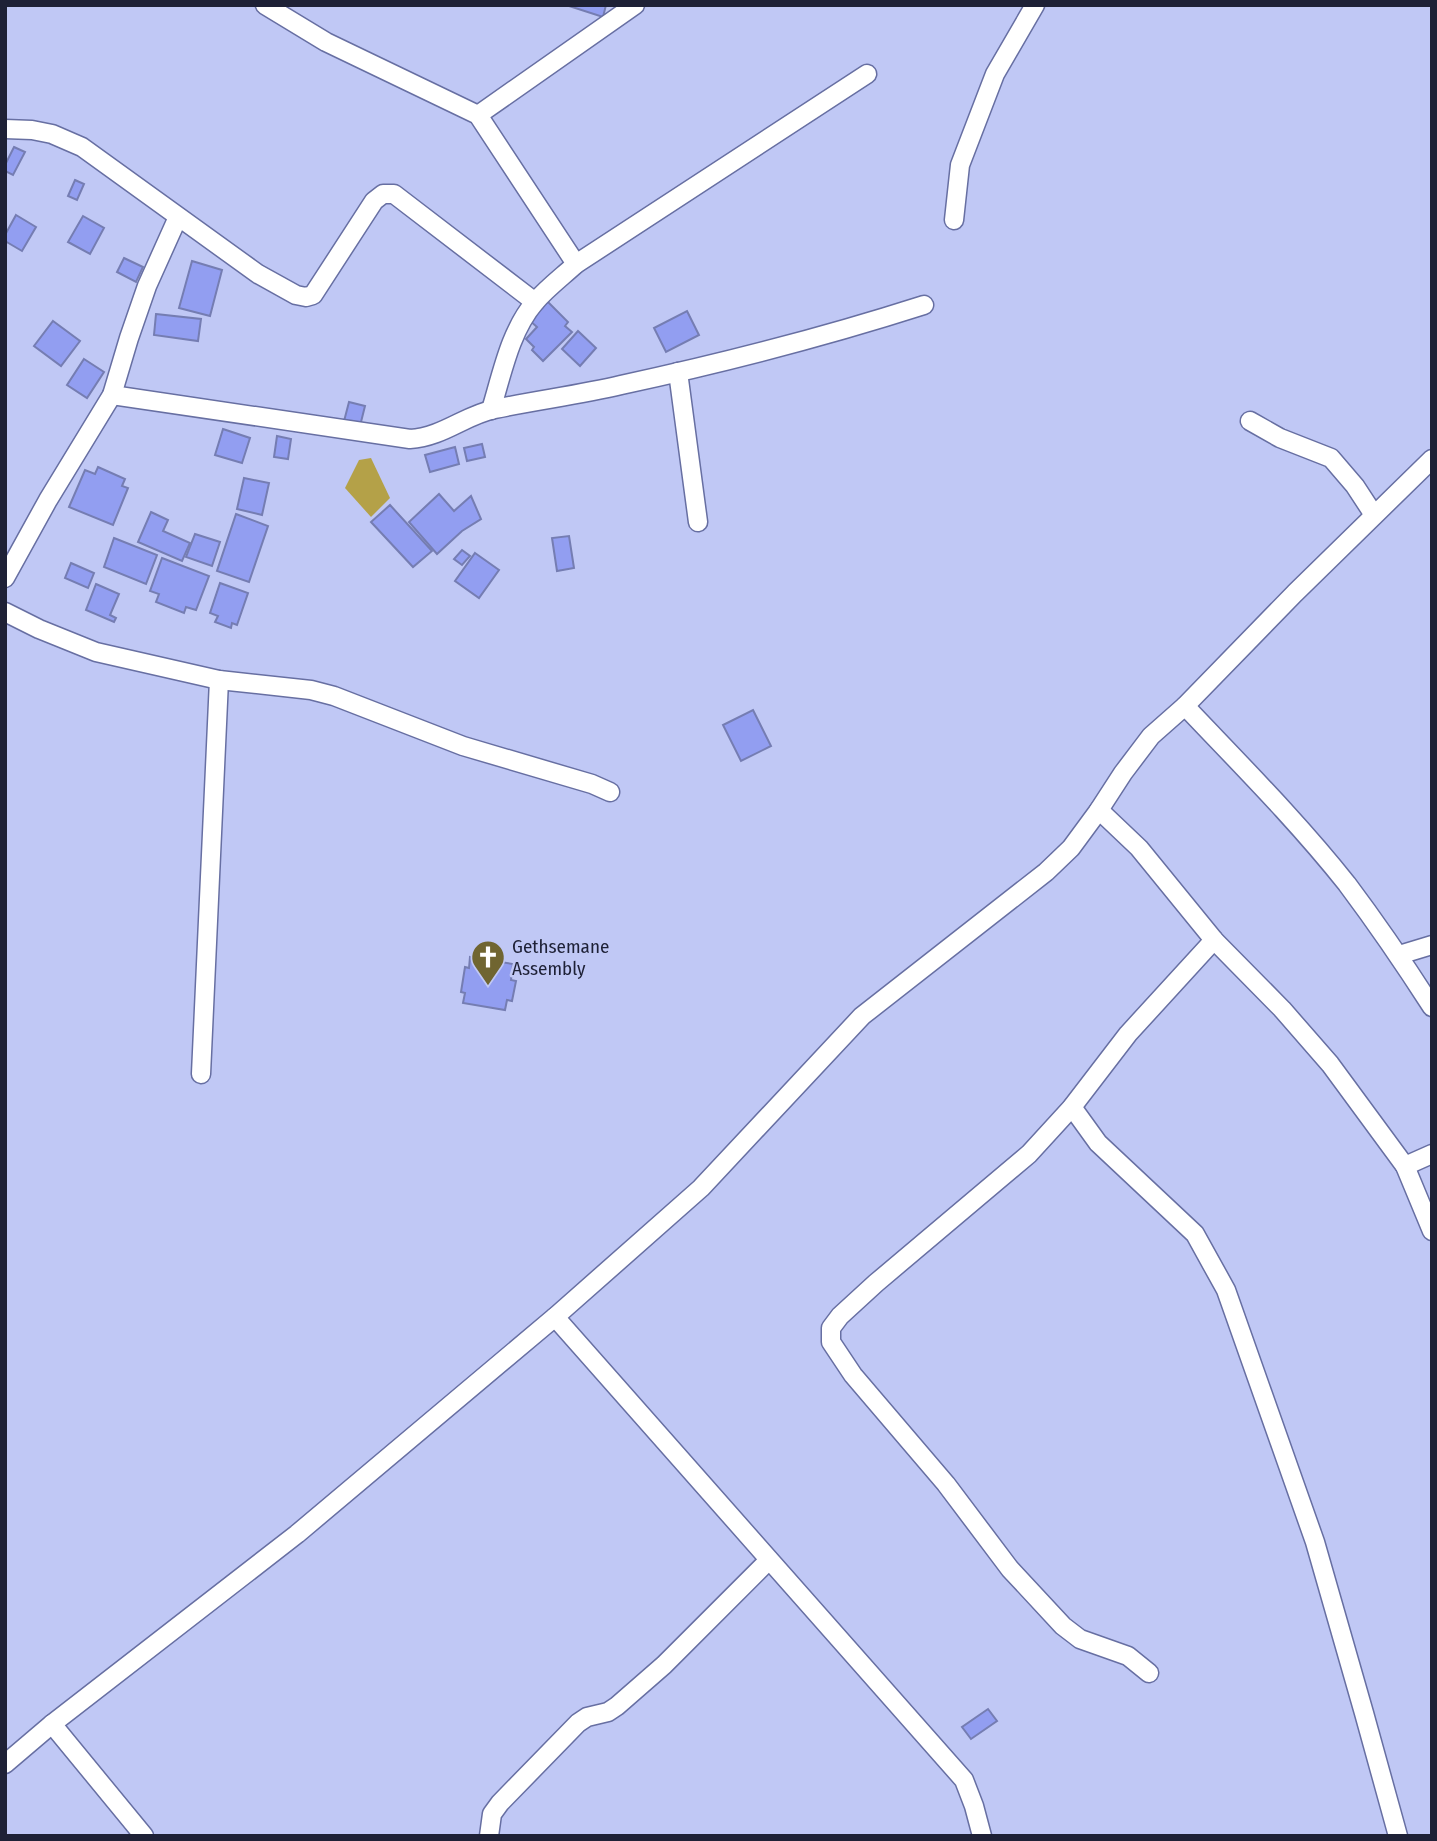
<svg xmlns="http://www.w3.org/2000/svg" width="1437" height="1841" font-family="'Fira Sans Condensed',sans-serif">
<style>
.green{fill:#b4a148}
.building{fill:#929ef1;stroke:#757db2;stroke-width:2}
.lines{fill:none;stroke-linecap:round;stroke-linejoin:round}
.street-casing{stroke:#676fa2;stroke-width:21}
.street{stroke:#fff;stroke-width:18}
.labels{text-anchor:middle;stroke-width:5;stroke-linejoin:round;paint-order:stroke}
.poi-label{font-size:19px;fill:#1e2136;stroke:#c0c8f5;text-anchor:start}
</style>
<rect width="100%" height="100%" fill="#c0c8f5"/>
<!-- green -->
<polygon class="green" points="371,458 390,498 371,517 345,488 359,460"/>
<!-- building -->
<g class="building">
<polygon points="566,5 606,5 603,17"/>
<polygon points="14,147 25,152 13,175 5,171 5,165"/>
<polygon points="75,180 84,184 77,200 68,196"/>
<polygon points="16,215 36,227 22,251 5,241 5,235"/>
<polygon points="83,216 104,228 90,254 68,242"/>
<polygon points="124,258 143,267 136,282 117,272"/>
<polygon points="192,261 222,270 210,316 179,308"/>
<polygon points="546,300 568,322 565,326 572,332 543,361 532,350 534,347 526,339 537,327 528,319"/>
<polygon points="687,311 699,335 666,352 654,328"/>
<polygon points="156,314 201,319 198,341 154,335"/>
<polygon points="53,321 80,341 61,366 34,346"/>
<polygon points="578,331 596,348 580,366 562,349"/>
<polygon points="84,359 104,372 87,398 67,385"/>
<polygon points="349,402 365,406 359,430 343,425"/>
<polygon points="223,429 250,438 242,463 215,455"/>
<polygon points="277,436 291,439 288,459 274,457"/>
<polygon points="482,444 485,457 467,461 464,448"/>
<polygon points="455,447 459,464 430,472 425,455"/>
<polygon points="98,467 125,479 122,486 128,488 113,525 69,507 85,470 95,474"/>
<polygon points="244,478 269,483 262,515 237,509"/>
<polygon points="439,494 454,511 471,496 481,519 462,531 437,554 409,522"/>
<polygon points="390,505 432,551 413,567 371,522"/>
<polygon points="151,512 168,520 163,531 190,543 182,561 138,542"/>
<polygon points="236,514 268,526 249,582 217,571"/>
<polygon points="195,534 220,542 212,566 186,557"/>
<polygon points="569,536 574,568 557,571 552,538"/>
<polygon points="114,538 157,555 146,584 104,567"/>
<polygon points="462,550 470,556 462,565 454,559"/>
<polygon points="475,553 499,570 479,598 455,581"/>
<polygon points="162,558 209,576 196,610 186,607 184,613 156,602 159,594 150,591"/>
<polygon points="71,563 94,573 88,588 65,578"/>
<polygon points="220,583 248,593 237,625 232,623 231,628 215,622 218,616 210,613"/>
<polygon points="96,584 119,594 110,615 116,618 114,622 86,610"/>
<polygon points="753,710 771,746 741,761 723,725"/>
<polygon points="470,957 513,964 511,980 516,981 512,1001 507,1000 505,1010 463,1003 465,993 461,992 465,967 469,968"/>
<polygon points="988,1709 997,1721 971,1739 962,1727"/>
</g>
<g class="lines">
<!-- street casing -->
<g class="street-casing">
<g id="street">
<polyline points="265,5 326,42 478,115 576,264"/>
<polyline points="478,115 635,5"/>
<polyline points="5,129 32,130 52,134 82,147 258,274 296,295 306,297 313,295 374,201 383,194 394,194 535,302"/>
<polyline points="954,220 960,165 995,74 1035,5"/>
<polyline points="678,372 698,522"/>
<path d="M 112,395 L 410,439 C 443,437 465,415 495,409 C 537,400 579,395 621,385 C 723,363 824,337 924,305"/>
<path d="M 491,410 C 502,374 510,331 535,302 C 547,288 563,276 576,264 L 867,74"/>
<polyline points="1250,421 1280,438 1331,458 1355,486 1374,515"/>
<polyline points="5,578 48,500 112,395 129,338 147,286 178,217"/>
<polyline points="5,612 39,629 96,652 219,680 311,690 334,696 463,746 592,784 610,792"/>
<path d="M 1185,706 C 1240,764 1297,821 1347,884 C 1377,924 1405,965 1432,1007"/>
<polyline points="1099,810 1139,848 1214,940 1282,1009 1330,1064 1405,1166 1432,1231"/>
<polyline points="1399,955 1432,945"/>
<polyline points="201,1074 219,680"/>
<polyline points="1072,1107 1098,1143 1195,1234 1226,1290 1315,1542 1364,1713 1398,1836"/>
<polyline points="1405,1166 1432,1154"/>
<polyline points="555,1317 964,1780 974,1806 982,1836"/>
<polyline points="1149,1673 1128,1656 1080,1639 1063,1626 1010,1569 946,1484 853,1375 831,1342 831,1328 840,1316 876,1283 1029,1154 1072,1107 1128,1034 1214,940"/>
<polyline points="52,1724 144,1836"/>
<polyline points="5,1764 52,1724 297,1534 555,1317 701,1188 862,1016 1046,872 1071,848 1099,810 1123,773 1151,736 1185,706 1295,593 1432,459"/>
<polyline points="489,1836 492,1814 500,1803 578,1723 587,1717 608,1712 617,1706 664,1665 769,1560"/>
</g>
</g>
<!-- street -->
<use href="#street" class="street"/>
</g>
<!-- icons -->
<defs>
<g id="church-pin" transform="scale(1.75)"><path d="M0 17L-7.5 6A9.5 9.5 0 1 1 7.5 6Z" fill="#706531" stroke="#c0c8f5"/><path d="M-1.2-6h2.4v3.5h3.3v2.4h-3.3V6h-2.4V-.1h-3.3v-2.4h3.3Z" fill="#fff"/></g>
</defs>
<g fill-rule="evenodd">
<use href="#church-pin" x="488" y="957"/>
</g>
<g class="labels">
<!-- poi labels -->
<g class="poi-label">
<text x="512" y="953">Gethsemane<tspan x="512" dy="22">Assembly</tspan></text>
</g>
</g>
<!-- border -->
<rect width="1437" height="1841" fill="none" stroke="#1e2136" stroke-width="14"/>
</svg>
